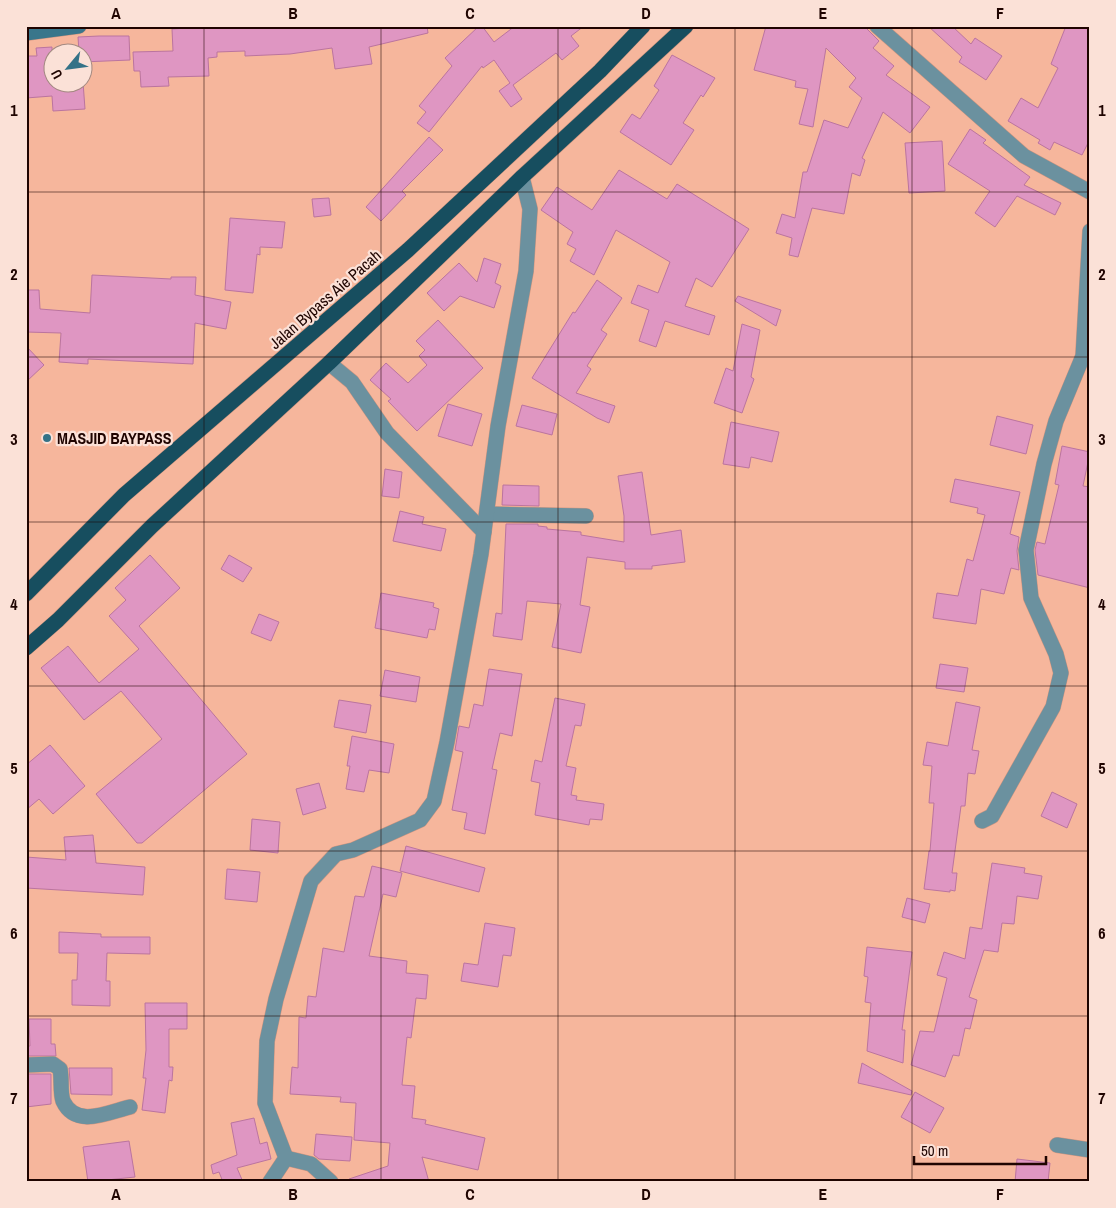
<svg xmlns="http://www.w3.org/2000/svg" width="1116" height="1208" font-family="'Archivo Narrow',sans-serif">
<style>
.building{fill:#df96c2;stroke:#bb749f}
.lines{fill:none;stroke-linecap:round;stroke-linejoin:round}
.street-casing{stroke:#cf9680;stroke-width:16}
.secondary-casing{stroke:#cf9680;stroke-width:16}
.highway-casing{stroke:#cf9680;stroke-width:16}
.street{stroke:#6b919f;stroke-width:15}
.secondary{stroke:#39768b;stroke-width:15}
.highway{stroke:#174e5f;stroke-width:15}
.grid{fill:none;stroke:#1f0400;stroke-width:1;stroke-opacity:0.55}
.poi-dot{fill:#347287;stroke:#fbe1d7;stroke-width:2}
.labels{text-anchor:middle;stroke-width:4.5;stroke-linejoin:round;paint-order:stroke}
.street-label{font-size:16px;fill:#1f0400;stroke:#fbe1d7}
.poi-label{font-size:16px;font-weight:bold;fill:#1f0400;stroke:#fbe1d7;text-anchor:start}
.neatline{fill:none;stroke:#1f0400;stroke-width:2}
.grid-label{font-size:16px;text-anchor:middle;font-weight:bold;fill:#1f0400}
</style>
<rect width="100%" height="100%" fill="#f6b69c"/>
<!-- building -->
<g class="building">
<polygon points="218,26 427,26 428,33 369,47 372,64 335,69 332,48 290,54 245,56 245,51 217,52 217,57 208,58 209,76 168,77 169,86 141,87 140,71 134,71 133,52 173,51 172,29"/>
<polygon points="479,26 482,26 494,42 515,26 584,26 571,36 579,46 562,60 556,53 513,85 522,99 511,107 499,91 510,83 494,60 483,68 482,66 429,132 417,123 426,112 419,106 452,66 445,58"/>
<polygon points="766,26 864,26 879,41 873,48 894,66 886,75 930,107 910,133 883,112 862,158 865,160 860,176 852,173 844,214 812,208 798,257 789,255 792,238 776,233 782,214 795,218 803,172 807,172 824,120 848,128 862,98 849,87 856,78 826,48 813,127 799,124 808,89 795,87 796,81 754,70"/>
<polygon points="928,26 952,26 971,44 975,38 1002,56 986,80 959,62 962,57"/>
<polygon points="1066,26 1090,26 1090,139 1082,155 1054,142 1050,150 1038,143 1040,140 1008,121 1021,98 1038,108 1058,68 1051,64"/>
<polygon points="99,36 129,36 130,60 82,62 82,52 79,52 78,37"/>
<polygon points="52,47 52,84 83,82 85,109 53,111 52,96 26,98 26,56 37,56 36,48"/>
<polygon points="672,55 715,78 703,97 701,95 683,123 694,130 671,165 620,132 632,114 640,119 659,90 654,86"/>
<polygon points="970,129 986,140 983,143 1030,177 1024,185 1061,203 1055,215 1017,196 995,227 975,213 990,191 948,164"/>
<polygon points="429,137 443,150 402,191 406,195 381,221 366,207"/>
<polygon points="942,141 945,191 909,193 905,143"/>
<polygon points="619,170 667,199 677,184 749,229 712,287 696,278 685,306 715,316 709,335 665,321 656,347 639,341 649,310 631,303 638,285 658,293 670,262 616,230 594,275 570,261 576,249 567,244 573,232 541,210 557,187 592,210"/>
<polygon points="329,198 331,215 314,217 312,199"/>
<polygon points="230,218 285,222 282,248 260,247 260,255 257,254 253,293 225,290"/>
<polygon points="484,258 501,264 495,283 501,286 494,308 460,296 444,311 427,293 459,263 477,282"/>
<polygon points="92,275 171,279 171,277 196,277 195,295 231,302 226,329 195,323 193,364 88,359 88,364 59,362 61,333 26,332 26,290 39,290 40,309 90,313"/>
<polygon points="597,280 622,298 601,330 607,334 587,366 591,369 576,393 615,406 609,423 597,418 532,378 573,312 575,313"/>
<polygon points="738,296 781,310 776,326 735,301"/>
<polygon points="438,320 483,368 417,431 388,401 391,399 370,380 386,363 408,383 427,365 419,356 425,350 416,341"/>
<polygon points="742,324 760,330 751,377 754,379 742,413 714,403 726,368 733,371"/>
<polygon points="26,346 44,365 26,382"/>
<polygon points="448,404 482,414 472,446 438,436"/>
<polygon points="522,405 557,414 552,435 516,426"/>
<polygon points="997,416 1033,425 1026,454 990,445"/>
<polygon points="731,422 779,432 772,462 751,457 749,468 723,464"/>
<polygon points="1062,446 1090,452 1083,486 1090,487 1090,588 1038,575 1035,550 1037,542 1045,544 1059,485 1055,484"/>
<polygon points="385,469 402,472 399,498 382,496"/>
<polygon points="642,472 651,535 681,530 685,562 652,566 652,569 625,569 625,562 587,557 580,605 590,607 581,653 552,647 561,604 527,601 522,640 493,636 496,613 502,614 506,524 538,524 538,526 547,527 547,529 581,532 581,535 624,542 624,516 618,476"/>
<polygon points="955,479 1020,492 1010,534 1019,537 1017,551 1019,570 1011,568 1004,594 981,589 976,624 933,618 937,593 958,596 967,559 973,561 985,515 977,513 978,508 950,502"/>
<polygon points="503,485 539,486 539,506 502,505"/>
<polygon points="400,511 424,517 422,524 446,529 441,551 393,541"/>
<polygon points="150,555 180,588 139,626 247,754 142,843 137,843 96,794 162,739 121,691 84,720 41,668 68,646 99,683 139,649 109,616 126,600 115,588"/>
<polygon points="229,555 252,568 243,582 221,569"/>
<polygon points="381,593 434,603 433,607 439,609 435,630 429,629 427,638 375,628"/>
<polygon points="259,614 279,622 271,641 251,633"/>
<polygon points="940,664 968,668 964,692 936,688"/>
<polygon points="489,669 522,674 512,736 500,733 492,769 497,770 485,834 464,829 467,813 452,810 463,752 455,750 459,726 469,728 474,704 483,706"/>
<polygon points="385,670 420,677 416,702 380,696"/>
<polygon points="555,698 585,704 581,726 575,725 566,766 576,768 571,795 577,796 576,800 604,804 602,820 590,819 589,825 535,815 540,783 531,781 535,760 542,762"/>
<polygon points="339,700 371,705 366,733 334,727"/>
<polygon points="956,702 980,707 972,750 979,751 975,774 968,773 965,806 961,806 952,873 957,873 955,891 950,890 950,892 924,889 929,851 930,851 934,803 929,803 932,766 923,765 927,742 948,746"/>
<polygon points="352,736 394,744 389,773 369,770 364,792 346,789 350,766 347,766"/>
<polygon points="50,745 85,786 53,814 39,799 26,810 26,765"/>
<polygon points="319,783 326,808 303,815 296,789"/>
<polygon points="1052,792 1077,804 1067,828 1041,816"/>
<polygon points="252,819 280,822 278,853 250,850"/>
<polygon points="93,835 96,863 145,867 143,895 26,888 26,857 66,860 64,837"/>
<polygon points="406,846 485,868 479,892 400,871"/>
<polygon points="992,863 1025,868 1024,873 1042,876 1038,899 1017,896 1014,924 1002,923 998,952 984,950 969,997 977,1000 970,1029 965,1028 959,1056 953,1055 945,1077 911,1065 920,1031 934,1032 947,978 937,975 944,952 965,959 970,927 982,929"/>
<polygon points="372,866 402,873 396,897 383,894 369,956 407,961 406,973 428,975 426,999 416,998 411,1038 407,1037 402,1085 415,1086 412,1118 426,1120 425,1124 485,1138 478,1170 422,1157 429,1182 349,1182 349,1179 388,1166 390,1143 354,1140 356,1103 340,1102 341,1097 290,1094 292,1067 298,1068 299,1017 306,1018 308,996 316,997 323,948 344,952 355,896 364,897"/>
<polygon points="227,869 260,872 257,902 225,899"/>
<polygon points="907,898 930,904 925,923 902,917"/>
<polygon points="485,923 515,928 511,956 503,955 498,987 461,981 464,963 478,965"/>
<polygon points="59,932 101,934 101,937 150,937 150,954 107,953 106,981 110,981 110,1006 72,1005 72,980 77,980 78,953 59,953"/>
<polygon points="867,947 912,952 902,1030 905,1030 903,1063 867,1051 871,1003 865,1002 868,977 864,976"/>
<polygon points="145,1003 187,1003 187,1029 169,1029 169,1067 173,1067 172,1081 169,1080 165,1113 142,1110 146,1078 143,1078 146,1050"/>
<polygon points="29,1019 51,1019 51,1044 55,1044 56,1056 26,1056 26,1046 30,1046"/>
<polygon points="862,1063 912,1091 911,1095 858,1083"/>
<polygon points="69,1068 112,1068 112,1095 71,1094"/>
<polygon points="26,1074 51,1074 51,1104 26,1107"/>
<polygon points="915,1092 944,1108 930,1133 901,1117"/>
<polygon points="254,1118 260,1144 267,1142 271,1159 237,1168 243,1182 223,1182 219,1172 213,1174 211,1165 237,1155 231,1123"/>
<polygon points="316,1134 352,1137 350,1161 319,1159 314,1155"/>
<polygon points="129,1141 135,1177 88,1182 83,1147"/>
<polygon points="1017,1159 1050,1163 1048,1182 1015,1182"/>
</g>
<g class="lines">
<!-- street casing -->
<g class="street-casing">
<g id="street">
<polyline points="877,26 1024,156 1090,192"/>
<polyline points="329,363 352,382 387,433 484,532"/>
<polyline points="487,514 586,516"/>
<polyline points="982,821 992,816 1053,707 1061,673 1056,654 1031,598 1026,550 1044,464 1056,421 1083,356 1090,231"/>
<path d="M 26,1065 L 53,1064 L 60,1069 C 62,1078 60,1093 63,1101 C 76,1129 109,1112 130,1107"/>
<polyline points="1057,1145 1090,1150"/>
<polyline points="286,1158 311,1164 331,1182"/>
<polyline points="270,1182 286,1158 265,1103 267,1041 276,999 311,881 336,854 353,850 420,820 434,801 447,742 481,554 498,426 526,271 530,209 522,177"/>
</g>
</g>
<!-- secondary casing -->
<g class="secondary-casing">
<polyline id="secondary" points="26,33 79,26"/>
</g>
<!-- highway casing -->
<g class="highway-casing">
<g id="highway">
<polyline points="26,594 124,495 408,250 600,71 643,26"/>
<polyline points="26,648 58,620 152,526 329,363 522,177 686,26"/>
</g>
</g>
<!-- street -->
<use href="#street" class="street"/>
<!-- secondary -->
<use href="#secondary" class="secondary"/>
<!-- highway -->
<use href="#highway" class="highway"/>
</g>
<!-- grid -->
<path class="grid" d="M 204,26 L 204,1182M 381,26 L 381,1182M 558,26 L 558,1182M 735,26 L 735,1182M 912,26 L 912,1182M 26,192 L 1090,192M 26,357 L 1090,357M 26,522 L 1090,522M 26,686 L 1090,686M 26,851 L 1090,851M 26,1016 L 1090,1016"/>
<!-- markers -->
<circle class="poi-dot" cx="47" cy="438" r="5"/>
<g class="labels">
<!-- street labels -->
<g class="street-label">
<text transform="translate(325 299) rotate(-41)" y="6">Jalan Bypass Aie Pacah</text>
</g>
<!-- poi labels -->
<g class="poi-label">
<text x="57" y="444">MASJID BAYPASS</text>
</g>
</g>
<!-- border -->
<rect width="1116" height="1208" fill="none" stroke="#fbe1d7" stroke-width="55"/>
<!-- north arrow -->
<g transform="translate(68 68) rotate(241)"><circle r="24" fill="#fbe1d7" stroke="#a38981"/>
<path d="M0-4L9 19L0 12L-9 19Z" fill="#347287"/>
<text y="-8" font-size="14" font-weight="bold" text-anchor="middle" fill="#1f0400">U</text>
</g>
<!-- scale -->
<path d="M914 1156v8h132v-8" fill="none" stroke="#1f0400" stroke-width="2.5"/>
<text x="921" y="1156" font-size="15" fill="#1f0400" stroke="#fbe1d7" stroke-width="4" paint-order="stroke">50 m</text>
<rect x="28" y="28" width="1060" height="1152" class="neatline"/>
<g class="grid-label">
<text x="116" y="19">A</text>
<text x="293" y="19">B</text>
<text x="470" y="19">C</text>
<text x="646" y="19">D</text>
<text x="823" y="19">E</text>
<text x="1000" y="19">F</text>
<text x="14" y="116">1</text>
<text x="1102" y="116">1</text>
<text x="14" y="280">2</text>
<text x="1102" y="280">2</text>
<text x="14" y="445">3</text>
<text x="1102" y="445">3</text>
<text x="14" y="610">4</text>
<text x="1102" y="610">4</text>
<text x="14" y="774">5</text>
<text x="1102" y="774">5</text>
<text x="14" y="939">6</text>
<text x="1102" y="939">6</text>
<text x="14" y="1104">7</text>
<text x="1102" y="1104">7</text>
<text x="116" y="1200">A</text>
<text x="293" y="1200">B</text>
<text x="470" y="1200">C</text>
<text x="646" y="1200">D</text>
<text x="823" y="1200">E</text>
<text x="1000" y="1200">F</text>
</g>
</svg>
